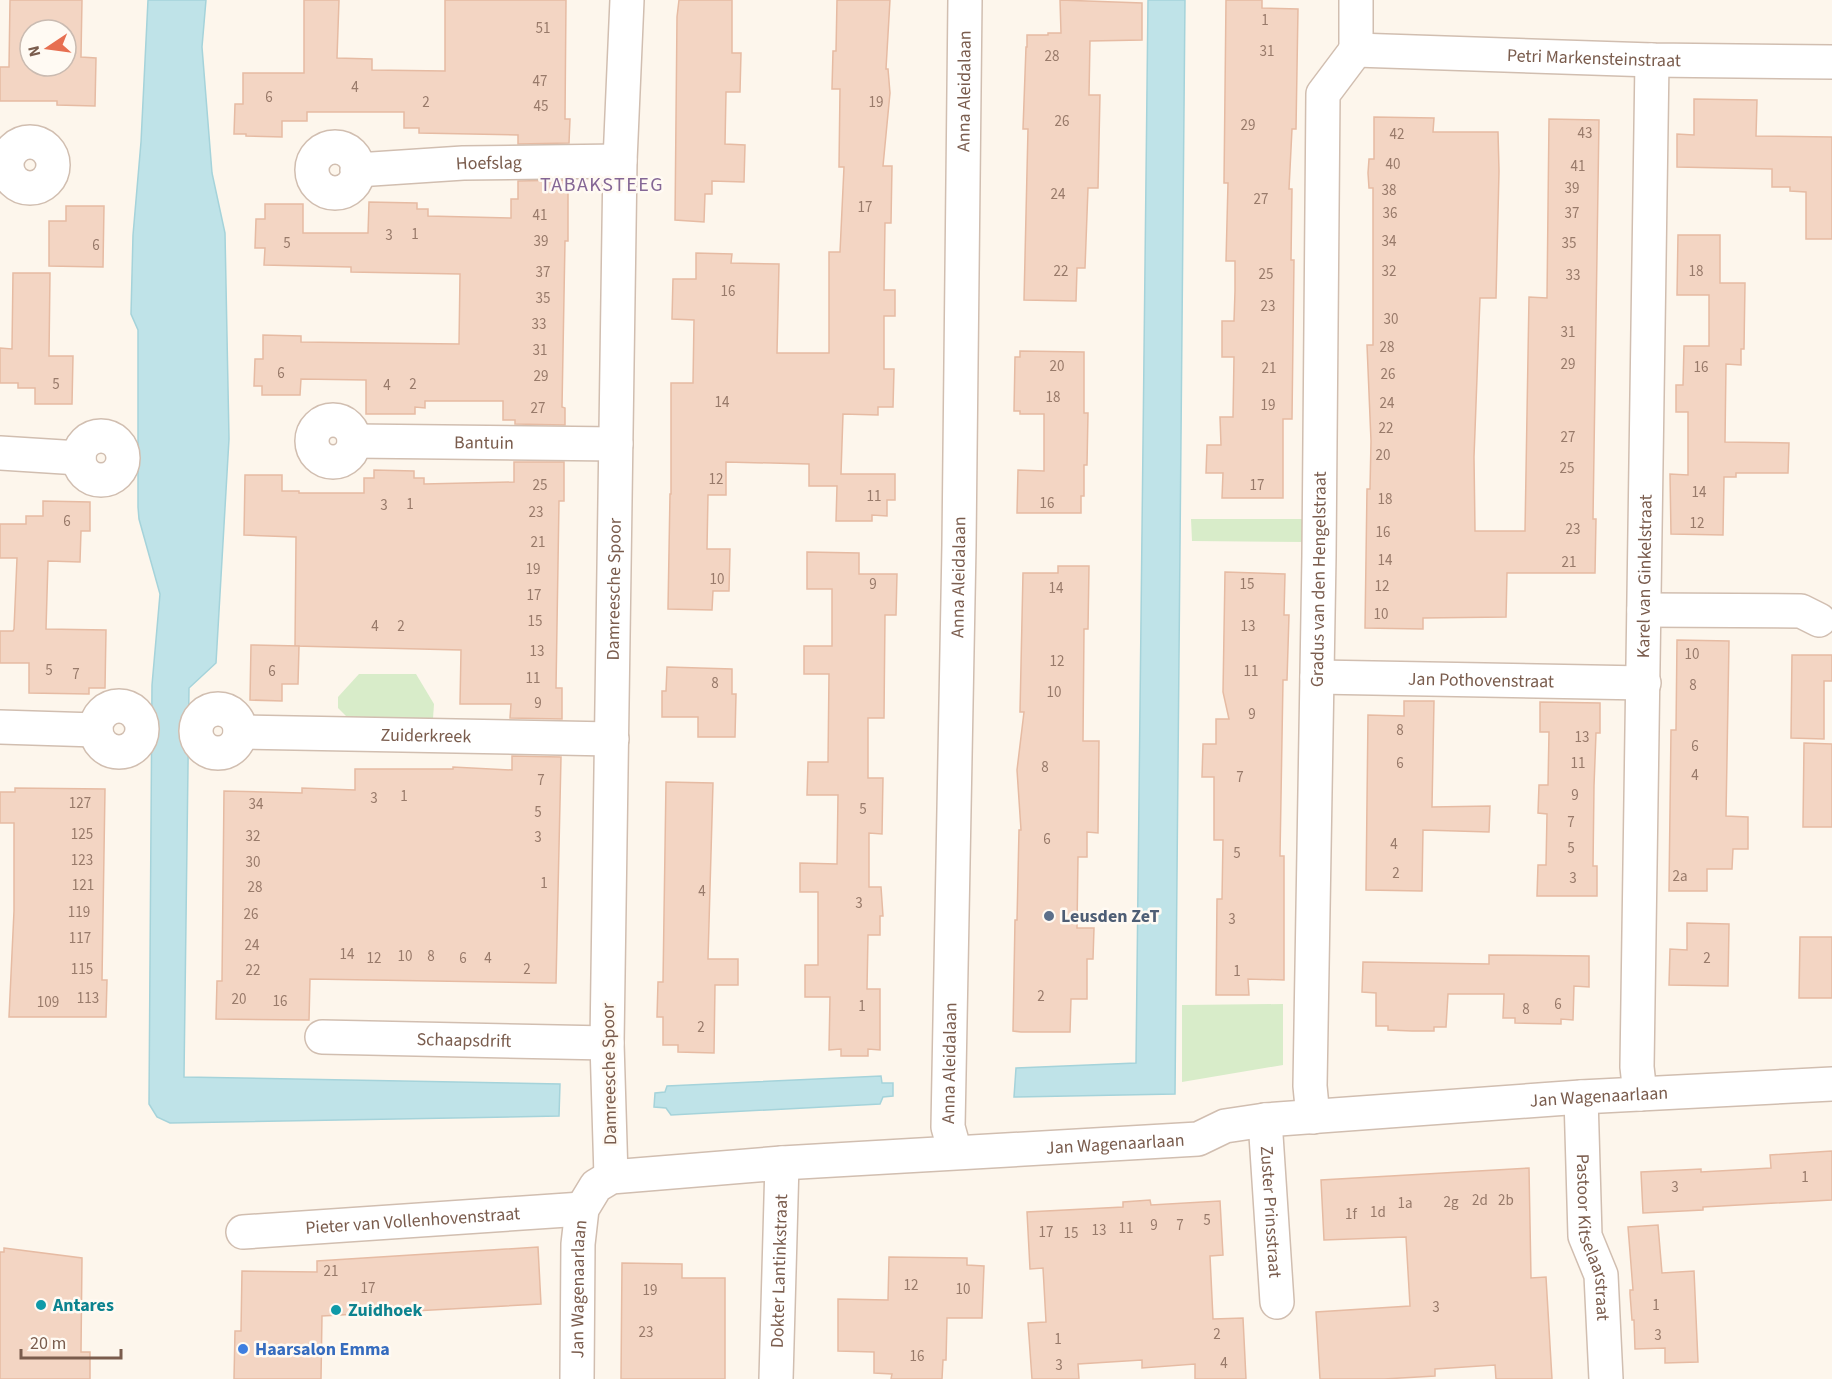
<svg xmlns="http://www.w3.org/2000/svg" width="1832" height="1379" font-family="'Source Sans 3',sans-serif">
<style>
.green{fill:#d8ecc9}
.water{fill:#bfe3e8;stroke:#a5d3da;stroke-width:1.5}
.building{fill:#f3d5c3;stroke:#e6bba3;stroke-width:1.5;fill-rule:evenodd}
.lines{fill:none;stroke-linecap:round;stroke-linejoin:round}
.minor-casing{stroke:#d1beb0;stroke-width:36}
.minor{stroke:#fff;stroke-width:33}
.service-dot{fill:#5c6f8a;stroke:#fffaf3;stroke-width:2}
.culture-dot{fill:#0f9aa8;stroke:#fffaf3;stroke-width:2}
.shop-dot{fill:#3f7fe0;stroke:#fffaf3;stroke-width:2}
.labels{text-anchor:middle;stroke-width:5;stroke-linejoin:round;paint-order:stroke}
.number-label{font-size:15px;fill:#987a6a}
.street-label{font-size:18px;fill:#7a5c4d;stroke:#fffaf3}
.service-label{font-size:18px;font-weight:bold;fill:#4e5e75;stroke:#fffaf3;text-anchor:start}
.culture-label{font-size:18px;font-weight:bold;fill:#0d838f;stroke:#fffaf3;text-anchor:start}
.shop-label{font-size:18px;font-weight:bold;fill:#366cbe;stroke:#fffaf3;text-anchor:start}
.neighbourhood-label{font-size:20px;letter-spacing:1.5px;fill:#846695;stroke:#fffaf3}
</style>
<rect width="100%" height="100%" fill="#fdf6ec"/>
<!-- green -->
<g class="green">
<polygon points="1191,519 1305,519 1305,542 1192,541"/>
<polygon points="359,674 416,674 434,704 433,719 348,718 338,708 338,697"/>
<polygon points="1283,1004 1283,1065 1182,1082 1182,1005"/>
</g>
<!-- water -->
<g class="water">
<polygon points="148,0 206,0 202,47 212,173 225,233 229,439 216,663 189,688 184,1077 560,1084 559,1116 170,1123 157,1117 149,1104 152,685 160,594 139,519 138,507 138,330 131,314 133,235 141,142"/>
<polygon points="1148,0 1185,0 1175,1094 1014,1097 1016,1068 1136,1063"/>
<polygon points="881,1076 882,1083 893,1083 893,1096 883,1097 880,1104 671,1115 666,1108 654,1107 655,1093 665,1092 667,1086"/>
</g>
<!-- building -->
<g class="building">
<path d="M 10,0 L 82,0 L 81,57 L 96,58 L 95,106 L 57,105 L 57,101 L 0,101 L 0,67 L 9,67 ZM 30,30 L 66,30 L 66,66 L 30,66 Z"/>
<polygon points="304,0 339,0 337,58 372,59 372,70 445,71 445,0 566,0 565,119 570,119 569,143 518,144 518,135 419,133 419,128 404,128 404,112 307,112 307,121 282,121 282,137 246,136 246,134 234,134 235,104 243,104 243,73 304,73"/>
<polygon points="679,0 732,0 732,53 741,53 740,92 726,92 725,144 745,145 744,182 712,181 712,194 705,194 704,222 675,220 677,17"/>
<polygon points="837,0 890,0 886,69 888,69 890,93 883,166 892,166 891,223 885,223 884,290 895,290 895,316 884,316 884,369 894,369 893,407 878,407 878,415 843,414 841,474 895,474 895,500 887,500 887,516 872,515 872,521 836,521 837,486 809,486 809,464 726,462 726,495 708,495 707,549 730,549 729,591 713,591 712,610 668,609 670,494 671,494 671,383 693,383 694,320 672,319 673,279 696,279 696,253 732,254 731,263 779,264 777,353 829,353 829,252 840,252 844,167 839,167 840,89 832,89 833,51 836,51"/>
<polygon points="1060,0 1142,3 1142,40 1090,41 1089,95 1100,95 1098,188 1088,188 1085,268 1077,268 1076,301 1024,300 1028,129 1023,129 1026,47 1027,47 1027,35 1048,35 1048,33 1061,33"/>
<polygon points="1226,0 1262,0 1262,8 1298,9 1296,129 1292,129 1289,189 1292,189 1291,260 1294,260 1292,419 1283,419 1283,498 1222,498 1223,473 1206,473 1207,445 1221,445 1220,417 1233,417 1234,357 1222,357 1222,321 1234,321 1235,291 1235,261 1226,261 1228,183 1224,183"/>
<polygon points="1694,99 1757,100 1756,136 1832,137 1832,239 1806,239 1806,192 1790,191 1790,187 1772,187 1772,169 1677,167 1677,134 1694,135"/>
<polygon points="1374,117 1434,118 1433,132 1498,132 1499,171 1496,298 1480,298 1474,457 1475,531 1525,531 1529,297 1547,298 1549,119 1599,120 1593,519 1596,519 1595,573 1507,573 1506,617 1423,618 1423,629 1365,628 1367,489 1370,489 1371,441 1367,345 1373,345 1373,188 1369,188 1368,173 1369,159 1374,159"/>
<polygon points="568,180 568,241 565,241 562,407 565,408 565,425 515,424 515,420 503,420 503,401 425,401 425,408 415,407 415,414 366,414 366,380 301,379 300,395 262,395 262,386 254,386 255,359 263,359 263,335 301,336 301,342 459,344 460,274 351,272 351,267 264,265 265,248 255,248 256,219 265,219 265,204 303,204 303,233 368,233 369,202 417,203 417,209 428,209 428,216 511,218 511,199 518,199 518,181"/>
<polygon points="66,206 104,206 103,267 49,266 49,221 66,221"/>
<polygon points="1678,235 1720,235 1720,283 1745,283 1744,349 1741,349 1741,365 1726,364 1725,442 1789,443 1788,473 1736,473 1736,477 1724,477 1723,535 1671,534 1670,474 1688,475 1688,412 1676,412 1676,385 1683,385 1684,346 1709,346 1709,295 1677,295"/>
<polygon points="13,273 50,273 49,356 73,356 72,404 35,404 35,388 18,388 18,383 0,383 0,348 12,349"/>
<polygon points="1020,351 1084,352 1084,413 1088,413 1087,465 1084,465 1084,496 1081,496 1081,513 1017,513 1018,470 1044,471 1044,414 1020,414 1020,411 1014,411 1015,357 1020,357"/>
<polygon points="514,462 564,462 564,501 559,501 556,688 562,688 562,719 510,718 511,704 460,704 461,650 295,646 296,537 244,535 245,475 282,475 282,491 299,491 299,493 364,493 364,478 374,478 374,470 414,471 414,478 424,478 424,484 514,482"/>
<polygon points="43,501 90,502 90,531 81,531 80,562 48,561 46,629 106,630 105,688 89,688 89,694 29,693 29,663 0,663 0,631 13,631 14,629 17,558 0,558 0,524 26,524 26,516 43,516"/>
<polygon points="807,552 859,553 859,574 897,574 896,615 885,615 884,718 868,718 868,778 883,778 882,834 869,833 869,887 881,887 883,916 880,916 880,935 868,935 867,989 880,989 880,1050 868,1049 868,1056 841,1056 841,1049 829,1050 830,997 805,997 805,965 818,965 818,892 800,892 800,863 837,864 838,795 807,795 808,762 828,762 829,674 804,674 804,646 832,646 832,589 807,589"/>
<polygon points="1058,566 1089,566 1088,629 1084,629 1083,741 1099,741 1098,833 1087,832 1087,857 1078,857 1077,928 1094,928 1093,959 1087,959 1087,999 1071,999 1070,1032 1021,1032 1013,1031 1015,920 1017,920 1019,830 1021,830 1017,770 1024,712 1020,712 1023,573 1058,573"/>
<polygon points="1225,572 1285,574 1284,615 1289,615 1287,680 1283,680 1280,856 1284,856 1284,980 1248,979 1249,995 1216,995 1217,899 1222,899 1223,840 1214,840 1214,777 1202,777 1203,744 1216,744 1216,719 1229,719 1223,692"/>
<polygon points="1677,640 1729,641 1726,816 1748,817 1748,849 1733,849 1732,869 1707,869 1707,891 1669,891 1671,730 1676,730"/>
<polygon points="251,645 299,646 298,684 282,684 282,701 250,700"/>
<polygon points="1792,655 1832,655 1832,681 1824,681 1824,739 1791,738"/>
<polygon points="667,667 732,669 732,694 736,694 735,737 698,737 698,717 662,717 662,691 666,691"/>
<polygon points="1404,701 1434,701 1432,807 1490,806 1489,832 1423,830 1422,891 1366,890 1368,715 1404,716"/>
<polygon points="1540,702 1600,703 1600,733 1596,733 1594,786 1593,866 1597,866 1597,896 1537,896 1538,865 1546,865 1547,814 1538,813 1539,785 1548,785 1549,732 1540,732"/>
<polygon points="1804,743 1832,744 1832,827 1803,827"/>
<polygon points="512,756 561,757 556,983 310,979 309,1020 216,1019 217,981 222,981 224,791 302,793 302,788 355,790 355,769 453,769 453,767 512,770"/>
<polygon points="666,782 713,783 708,959 738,959 738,985 715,985 714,1053 678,1052 678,1045 663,1045 663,1017 657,1017 658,982 663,982"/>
<polygon points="15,788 105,789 102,980 107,980 106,1017 9,1017 14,911 14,823 0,823 0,792 15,792"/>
<polygon points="1687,923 1729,924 1728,986 1669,985 1670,949 1687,950"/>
<polygon points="1800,937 1832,937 1832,998 1799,998"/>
<polygon points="1489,955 1589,956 1589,987 1574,986 1573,1020 1561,1019 1561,1024 1515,1023 1515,1018 1503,1018 1504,994 1448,994 1446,1027 1434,1027 1434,1031 1412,1031 1388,1030 1388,1026 1376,1026 1376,993 1362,992 1363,962 1489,964"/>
<polygon points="1832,1151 1832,1200 1703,1207 1703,1210 1643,1213 1641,1172 1701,1169 1701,1172 1771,1168 1770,1155"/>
<polygon points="1529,1168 1531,1278 1546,1277 1552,1379 1496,1379 1495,1365 1435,1369 1435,1376 1384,1379 1320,1379 1316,1312 1410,1306 1406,1237 1324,1240 1321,1180"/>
<polygon points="1150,1200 1151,1205 1220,1201 1223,1255 1210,1256 1213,1319 1243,1318 1246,1379 1195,1379 1195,1364 1142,1368 1142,1360 1078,1364 1079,1379 1032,1379 1028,1323 1046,1322 1043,1268 1030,1269 1027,1212 1123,1207 1123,1202"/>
<polygon points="1658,1225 1662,1273 1694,1271 1698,1362 1665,1363 1665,1348 1635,1349 1634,1320 1632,1320 1630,1294 1630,1290 1633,1290 1628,1227"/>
<polygon points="538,1247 541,1304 322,1316 321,1379 234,1379 235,1331 241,1331 242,1271 317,1272 317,1261"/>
<polygon points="4,1248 82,1258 81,1352 90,1352 90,1379 0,1379 0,1252 4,1252"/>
<polygon points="889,1257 967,1258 967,1265 984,1266 982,1318 947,1318 946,1360 943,1360 942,1379 891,1379 892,1374 874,1373 874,1352 838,1351 838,1299 888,1300"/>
<polygon points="622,1263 682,1264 682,1278 725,1278 725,1379 621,1379"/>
</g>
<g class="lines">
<!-- minor casing -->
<g class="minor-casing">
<g id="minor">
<path id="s1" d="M 1356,50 L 1652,60 L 1832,62"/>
<polyline points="1356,50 1356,0"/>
<circle cx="30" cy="165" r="23"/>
<circle cx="335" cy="170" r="23"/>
<path id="s2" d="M 357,170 L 463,163 L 620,161"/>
<circle cx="333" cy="441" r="21"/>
<circle cx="101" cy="458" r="22"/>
<path id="s3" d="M 354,441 L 616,444"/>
<polyline points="0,453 79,458"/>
<polyline points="1644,610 1801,611 1819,620"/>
<path id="s4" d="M 1317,677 L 1644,683"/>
<circle cx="119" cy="729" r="23"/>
<circle cx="218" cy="731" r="22"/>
<polyline points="0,727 96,730"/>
<path id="s5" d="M 240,732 L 612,739"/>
<path id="s6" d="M 322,1037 L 607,1043"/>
<path id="s7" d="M 1640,1094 L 1637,1067 L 1652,60"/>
<path id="s8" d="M 1581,1097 L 1585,1236 L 1601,1275 L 1606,1379"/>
<path id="s9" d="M 1313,1117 L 1310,1086 L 1319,556 L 1323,94 L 1356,50"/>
<path id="s10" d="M 1265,1120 L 1277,1302"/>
<path id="s11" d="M 955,1152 L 948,1127 L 959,545 L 965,0"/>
<path id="s12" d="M 611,1177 L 607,1043 L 620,161 L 627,0"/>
<path id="s13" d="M 243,1232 L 582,1209"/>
<path id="s14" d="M 577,1379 L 578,1244 L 582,1209 L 596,1186 L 611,1177 L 782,1163 L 1198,1139 L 1225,1126 L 1265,1120 L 1581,1097 L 1832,1084"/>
<path id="s15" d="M 776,1379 L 782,1163"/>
</g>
</g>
<!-- minor -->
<use href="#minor" class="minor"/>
</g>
<!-- markers -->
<circle class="service-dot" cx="1049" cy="916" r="6"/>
<g class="culture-dot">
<circle cx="41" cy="1305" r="6"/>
<circle cx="336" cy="1310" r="6"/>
</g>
<circle class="shop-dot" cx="243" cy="1349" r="6"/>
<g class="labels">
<!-- number labels -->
<g class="number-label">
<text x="1265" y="25">1</text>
<text x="543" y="33">51</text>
<text x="1267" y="56">31</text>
<text x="1052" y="61">28</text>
<text x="540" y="86">47</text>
<text x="355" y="92">4</text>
<text x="269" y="102">6</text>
<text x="426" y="107">2</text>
<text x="876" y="107">19</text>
<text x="541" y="111">45</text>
<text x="1062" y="126">26</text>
<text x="1248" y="130">29</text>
<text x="1585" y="138">43</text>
<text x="1397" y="139">42</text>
<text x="1393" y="169">40</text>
<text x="1578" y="171">41</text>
<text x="1572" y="193">39</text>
<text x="1389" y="195">38</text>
<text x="1058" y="199">24</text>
<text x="1261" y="204">27</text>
<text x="865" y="212">17</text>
<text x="1390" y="218">36</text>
<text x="1572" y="218">37</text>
<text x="540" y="220">41</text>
<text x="415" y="239">1</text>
<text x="389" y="240">3</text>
<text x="541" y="246">39</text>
<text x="1389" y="246">34</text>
<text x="287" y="248">5</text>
<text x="1569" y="248">35</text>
<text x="96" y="250">6</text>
<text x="1061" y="276">22</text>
<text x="1389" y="276">32</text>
<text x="1696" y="276">18</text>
<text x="543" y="277">37</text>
<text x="1266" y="279">25</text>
<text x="1573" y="280">33</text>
<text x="728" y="296">16</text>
<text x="543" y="303">35</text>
<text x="1268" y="311">23</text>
<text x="1391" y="324">30</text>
<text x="539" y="329">33</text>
<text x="1568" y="337">31</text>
<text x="1387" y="352">28</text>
<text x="540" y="355">31</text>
<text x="1568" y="369">29</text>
<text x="1057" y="371">20</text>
<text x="1701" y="372">16</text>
<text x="1269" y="373">21</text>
<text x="281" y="378">6</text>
<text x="1388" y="379">26</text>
<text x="541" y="381">29</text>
<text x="56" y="389">5</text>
<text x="413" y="389">2</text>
<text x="387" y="390">4</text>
<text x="1053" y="402">18</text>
<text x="722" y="407">14</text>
<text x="1387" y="408">24</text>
<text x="1268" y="410">19</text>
<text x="538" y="413">27</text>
<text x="1386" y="433">22</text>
<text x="1568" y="442">27</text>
<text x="1383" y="460">20</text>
<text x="1567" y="473">25</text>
<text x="716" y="484">12</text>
<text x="540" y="490">25</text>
<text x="1257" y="490">17</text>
<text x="1699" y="497">14</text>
<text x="874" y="501">11</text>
<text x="1385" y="504">18</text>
<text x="1047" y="508">16</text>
<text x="410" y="509">1</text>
<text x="384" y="510">3</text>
<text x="536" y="517">23</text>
<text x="67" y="526">6</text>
<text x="1697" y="528">12</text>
<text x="1573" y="534">23</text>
<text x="1383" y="537">16</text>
<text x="538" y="547">21</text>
<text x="1385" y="565">14</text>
<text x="1569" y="567">21</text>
<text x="533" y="574">19</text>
<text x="717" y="584">10</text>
<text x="873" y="589">9</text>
<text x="1247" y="589">15</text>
<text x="1382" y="591">12</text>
<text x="1056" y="593">14</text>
<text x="534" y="600">17</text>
<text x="1381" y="619">10</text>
<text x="535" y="626">15</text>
<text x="375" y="631">4</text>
<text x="401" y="631">2</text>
<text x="1248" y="631">13</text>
<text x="537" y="656">13</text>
<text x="1692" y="659">10</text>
<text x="1057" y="666">12</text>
<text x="49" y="675">5</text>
<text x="272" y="676">6</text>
<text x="1251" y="676">11</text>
<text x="76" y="679">7</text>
<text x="533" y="683">11</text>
<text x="715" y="688">8</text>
<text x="1693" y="690">8</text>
<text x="1054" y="697">10</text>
<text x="538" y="708">9</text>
<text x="1252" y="719">9</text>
<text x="1400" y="735">8</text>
<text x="1582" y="742">13</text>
<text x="1695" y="751">6</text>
<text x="1400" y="768">6</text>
<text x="1578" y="768">11</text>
<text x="1045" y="772">8</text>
<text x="1695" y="780">4</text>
<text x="1240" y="782">7</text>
<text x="541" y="785">7</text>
<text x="1575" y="800">9</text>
<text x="404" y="801">1</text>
<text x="374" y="803">3</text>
<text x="80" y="808">127</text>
<text x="256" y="809">34</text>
<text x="863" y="814">5</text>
<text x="538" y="817">5</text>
<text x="1571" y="827">7</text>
<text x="82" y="839">125</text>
<text x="253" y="841">32</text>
<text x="538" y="842">3</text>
<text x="1047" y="844">6</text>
<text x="1394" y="849">4</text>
<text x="1571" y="853">5</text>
<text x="1237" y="858">5</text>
<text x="82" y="865">123</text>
<text x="253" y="867">30</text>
<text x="1396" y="878">2</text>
<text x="1680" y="881">2a</text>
<text x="1573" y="883">3</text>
<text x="544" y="888">1</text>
<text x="83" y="890">121</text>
<text x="255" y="892">28</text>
<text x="702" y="896">4</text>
<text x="859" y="908">3</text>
<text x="79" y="917">119</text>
<text x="251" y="919">26</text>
<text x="1232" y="924">3</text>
<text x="80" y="943">117</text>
<text x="252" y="950">24</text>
<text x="347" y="959">14</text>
<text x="405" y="961">10</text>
<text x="431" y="961">8</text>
<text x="374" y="963">12</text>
<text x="463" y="963">6</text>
<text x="488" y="963">4</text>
<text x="1707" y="963">2</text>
<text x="82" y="974">115</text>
<text x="527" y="974">2</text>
<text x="253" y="975">22</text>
<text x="1237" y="976">1</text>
<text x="1041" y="1001">2</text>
<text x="88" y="1003">113</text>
<text x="239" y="1004">20</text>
<text x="280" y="1006">16</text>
<text x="48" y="1007">109</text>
<text x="1558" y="1009">6</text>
<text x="862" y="1011">1</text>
<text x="1526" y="1014">8</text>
<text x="701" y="1032">2</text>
<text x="1805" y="1182">1</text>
<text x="1675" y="1192">3</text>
<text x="1480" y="1205">2d</text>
<text x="1506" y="1205">2b</text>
<text x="1451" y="1207">2g</text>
<text x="1405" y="1208">1a</text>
<text x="1378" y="1217">1d</text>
<text x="1351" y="1219">1f</text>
<text x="1207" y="1225">5</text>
<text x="1154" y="1230">9</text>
<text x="1180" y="1230">7</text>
<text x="1126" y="1233">11</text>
<text x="1099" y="1235">13</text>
<text x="1046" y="1237">17</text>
<text x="1071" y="1238">15</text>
<text x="331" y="1276">21</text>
<text x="911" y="1290">12</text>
<text x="368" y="1293">17</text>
<text x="963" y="1294">10</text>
<text x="650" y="1295">19</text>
<text x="1656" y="1310">1</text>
<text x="1436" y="1312">3</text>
<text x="646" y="1337">23</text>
<text x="1217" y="1339">2</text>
<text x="1658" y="1340">3</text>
<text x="1058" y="1344">1</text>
<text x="917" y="1361">16</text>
<text x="1224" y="1368">4</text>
<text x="1059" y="1370">3</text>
</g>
<!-- street labels -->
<g class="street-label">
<text dy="6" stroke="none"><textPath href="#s1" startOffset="238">Petri Markensteinstraat</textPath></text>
<text dy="6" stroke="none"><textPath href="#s11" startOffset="1062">Anna Aleidalaan</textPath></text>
<text dy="6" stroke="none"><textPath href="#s2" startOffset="132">Hoefslag</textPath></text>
<text dy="6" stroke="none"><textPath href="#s3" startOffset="130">Bantuin</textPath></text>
<text dy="6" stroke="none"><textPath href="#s11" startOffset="576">Anna Aleidalaan</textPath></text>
<text dy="6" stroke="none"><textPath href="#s7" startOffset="518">Karel van Ginkelstraat</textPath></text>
<text dy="6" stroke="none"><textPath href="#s9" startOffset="538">Gradus van den Hengelstraat</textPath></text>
<text dy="6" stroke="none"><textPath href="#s12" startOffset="588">Damreesche Spoor</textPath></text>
<text dy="6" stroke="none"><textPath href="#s4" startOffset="164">Jan Pothovenstraat</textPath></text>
<text dy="6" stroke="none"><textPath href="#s5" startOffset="186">Zuiderkreek</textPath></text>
<text dy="6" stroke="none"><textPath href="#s6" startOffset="142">Schaapsdrift</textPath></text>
<text dy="6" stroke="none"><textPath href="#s11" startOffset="90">Anna Aleidalaan</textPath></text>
<text transform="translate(609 1074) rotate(-91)" y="6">Damreesche Spoor</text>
<text dy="6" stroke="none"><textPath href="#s14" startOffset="1208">Jan Wagenaarlaan</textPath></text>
<text dy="6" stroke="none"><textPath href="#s14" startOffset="720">Jan Wagenaarlaan</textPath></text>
<text dy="6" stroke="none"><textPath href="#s10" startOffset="92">Zuster Prinsstraat</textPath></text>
<text dy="6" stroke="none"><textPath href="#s13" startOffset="170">Pieter van Vollenhovenstraat</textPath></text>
<text dy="6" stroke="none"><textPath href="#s8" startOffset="142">Pastoor Kitselaarstraat</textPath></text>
<text dy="6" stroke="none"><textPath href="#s15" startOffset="108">Dokter Lantinkstraat</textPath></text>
<text dy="6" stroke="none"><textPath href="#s14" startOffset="90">Jan Wagenaarlaan</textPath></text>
</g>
<!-- service labels -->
<g class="service-label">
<text x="1061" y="922">Leusden ZeT</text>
</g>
<!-- culture labels -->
<g class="culture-label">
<text x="53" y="1311">Antares</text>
<text x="348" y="1316">Zuidhoek</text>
</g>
<!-- shop labels -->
<g class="shop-label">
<text x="255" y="1355">Haarsalon Emma</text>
</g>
<!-- neighbourhood labels -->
<g class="neighbourhood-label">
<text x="602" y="191">TABAKSTEEG</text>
</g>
</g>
<!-- north arrow -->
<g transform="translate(48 48) rotate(257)"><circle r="28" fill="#fffaf3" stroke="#cabbb1" stroke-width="1.5"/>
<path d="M0-4.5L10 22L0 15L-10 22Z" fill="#e76f51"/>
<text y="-9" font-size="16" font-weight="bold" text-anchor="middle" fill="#7a5c4d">N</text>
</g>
<!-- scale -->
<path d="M21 1349v9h100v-9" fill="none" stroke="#7a5c4d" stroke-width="3"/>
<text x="30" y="1349" font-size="18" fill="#7a5c4d" stroke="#fffaf3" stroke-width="4.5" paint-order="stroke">20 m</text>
</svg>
